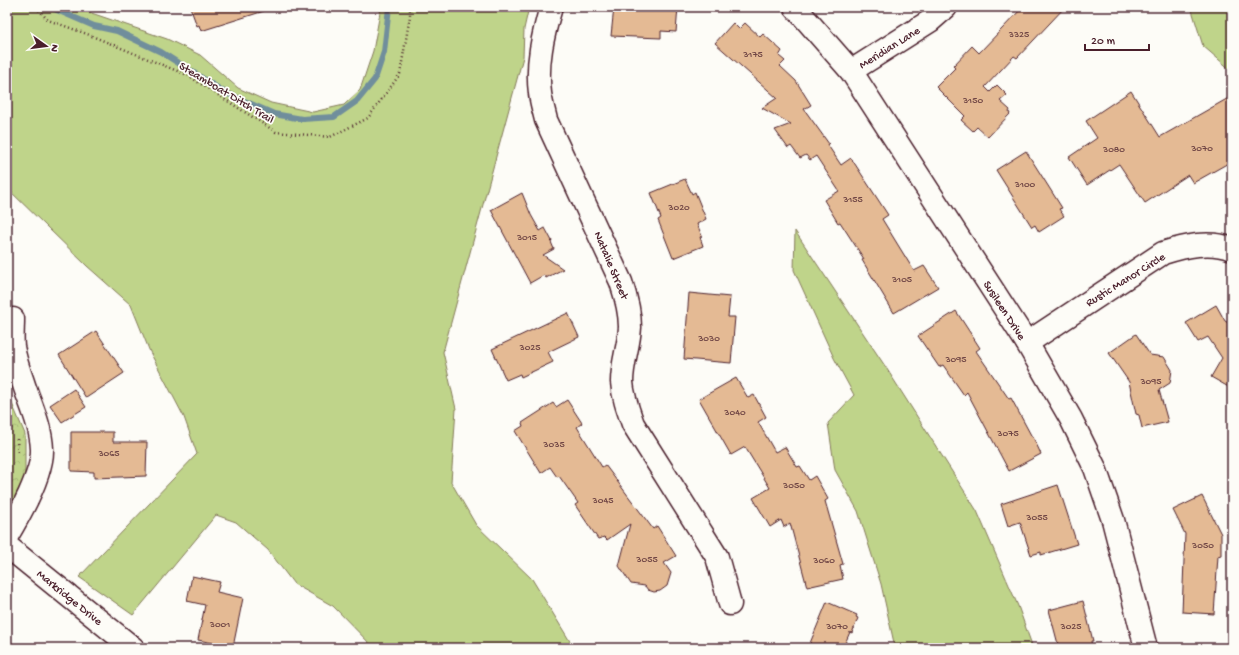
<svg xmlns="http://www.w3.org/2000/svg" width="1239" height="655" font-family="'Gochi Hand',sans-serif">
<style>
.grass{fill:#bfd48a;stroke:#847a5a}
.forest{fill:url(#forest-crowns);stroke:#847a5a}
.lines{fill:none;stroke-linecap:round;stroke-linejoin:round}
.stream{stroke:#708e9c;stroke-width:6}
.building{fill:#e4ba94;stroke:#4a1f2b}
.minor-casing{stroke:#4a1f2b;stroke-width:25}
.path{stroke:#4a1f2b;stroke-width:2.5;stroke-dasharray:1 3;stroke-linecap:butt}
.minor{stroke:#fdfcf7;stroke-width:22}
.labels{text-anchor:middle;stroke-width:3.5;stroke-linejoin:round;paint-order:stroke}
.number-label{font-size:10px;fill:#704645}
.street-label{font-size:12px;fill:#4a1f2b;stroke:#fdfcf7}
</style>
<defs>
<pattern id="forest-crowns" width="20" height="18" patternUnits="userSpaceOnUse"><rect width="20" height="18" fill="#bfd48a"/><path d="M2 6a3 3 0 1 1 6 0M12 15a3 3 0 1 1 6 0" fill="none" stroke="#a6b677"/></pattern>
</defs>
<rect width="100%" height="100%" fill="#fdfcf7"/>
<filter id="ink" filterUnits="userSpaceOnUse"><feTurbulence type="fractalNoise" baseFrequency=".025" numOctaves="2"/><feDisplacementMap in="SourceGraphic" scale="8" xChannelSelector="R" yChannelSelector="G"/><feConvolveMatrix kernelMatrix="1 2 1 2 8 2 1 2 1" color-interpolation-filters="sRGB"/></filter>
<g filter="url(#ink)">
<!-- grass -->
<g class="grass">
<polygon points="7,7 74,7 167,39 200,55 238,88 271,103 313,112 344,105 360,90 373,51 381,7 529,7 524,29 523,57 443,352 456,409 451,482 476,525 532,579 574,648 374,648 333,606 294,584 268,550 236,522 216,515 133,615 79,577 197,454 184,417 150,352 131,305 87,266 7,188"/>
<polygon points="1191,7 1232,7 1232,71 1203,46"/>
<polygon points="795,231 885,366 977,511 1018,606 1033,648 894,648 894,643 881,584 858,511 835,470 828,423 854,395 834,358 794,270"/>
</g>
<!-- forest -->
<polygon class="forest" points="7,392 25,434 25,478 7,517"/>
<g class="lines">
<!-- stream -->
<polyline class="stream" points="50,7 94,26 117,31 161,52 224,92 274,114 302,119 334,117 357,101 375,79 384,52 389,7"/>
</g>
<!-- building -->
<g class="building">
<polygon points="190,7 264,7 264,11 201,31 199,25 197,26"/>
<polygon points="614,7 678,7 676,32 661,31 661,38 611,36"/>
<polygon points="1023,7 1065,7 1017,58 1014,56 985,87 990,92 997,85 1007,95 1000,101 1010,110 1009,112 1010,114 988,137 977,127 973,131 961,120 965,116 936,87 955,68 953,66 972,46 979,53"/>
<polygon points="733,23 739,29 745,23 760,37 763,34 782,51 779,56 785,61 780,66 796,81 811,105 804,109 829,144 827,144 841,165 851,158 888,215 882,219 914,271 924,266 938,287 894,313 862,260 864,259 840,222 838,223 824,200 839,191 816,156 810,160 806,155 800,158 791,146 788,148 775,130 791,124 762,108 777,98 715,43"/>
<polygon points="1131,91 1160,137 1232,96 1232,161 1193,183 1188,175 1145,203 1119,164 1087,185 1069,157 1097,138 1086,121"/>
<polygon points="1026,151 1062,208 1059,209 1064,216 1039,232 1035,225 1032,227 996,170"/>
<polygon points="685,179 692,194 695,192 706,219 697,224 702,236 700,237 703,246 673,258 658,220 661,218 651,193"/>
<polygon points="522,193 531,215 540,231 545,228 552,241 551,242 554,249 543,255 563,269 546,278 544,275 530,283 491,210"/>
<polygon points="689,293 730,297 728,317 735,317 731,363 684,359"/>
<polygon points="1216,305 1225,321 1232,325 1232,389 1211,377 1222,358 1208,337 1198,342 1186,323"/>
<polygon points="956,311 980,348 976,351 1009,399 1011,398 1032,437 1033,437 1041,454 1009,471 967,392 964,395 943,365 939,367 918,336"/>
<polygon points="568,313 579,337 548,352 553,362 521,377 520,374 506,380 492,349"/>
<polygon points="96,331 124,373 86,398 59,355"/>
<polygon points="1136,334 1150,355 1164,357 1172,370 1170,383 1159,390 1168,422 1142,428 1139,415 1136,414 1129,382 1109,353"/>
<polygon points="736,378 748,398 754,395 766,417 758,422 775,452 785,447 797,467 800,466 809,480 815,476 828,499 825,501 843,564 840,565 843,579 807,587 790,523 784,527 781,520 770,527 753,498 770,488 745,447 731,455 699,399"/>
<polygon points="74,389 86,407 62,422 50,405"/>
<polygon points="567,400 582,423 577,427 602,467 605,465 653,529 657,526 676,556 664,563 671,573 667,586 660,591 654,592 648,590 645,586 631,584 619,566 630,524 607,540 604,537 598,539 575,505 578,503 559,476 557,477 550,467 541,473 515,431 523,426 522,423 553,403 556,407"/>
<polygon points="71,432 113,432 113,442 147,442 146,476 94,478 94,472 71,471"/>
<polygon points="1058,485 1077,544 1041,555 1041,552 1031,555 1020,522 1008,526 1001,504"/>
<polygon points="1202,496 1221,534 1221,555 1218,556 1214,614 1182,612 1185,534 1173,510"/>
<polygon points="192,576 220,582 217,592 243,598 233,647 198,640 205,605 187,601"/>
<polygon points="1083,601 1093,641 1091,641 1092,648 1059,648 1049,610"/>
<polygon points="827,602 857,615 856,617 858,618 852,633 850,632 843,648 808,648"/>
</g>
<g class="lines">
<!-- minor casing -->
<g class="minor-casing">
<g id="minor">
<path d="M 551,7 C 543,35 536,63 540,93 C 541,102 544,111 546,120 L 621,282 C 626,297 630,311 630,327 C 629,346 622,363 622,382 C 623,397 628,410 633,424 L 717,557 L 730,604"/>
<polyline points="795,7 851,71 1027,343 1071,419 1095,468 1113,520 1146,648"/>
<polyline points="851,71 930,21 946,7"/>
<path d="M 1027,343 L 1163,253 C 1185,246 1210,240 1232,249"/>
<path d="M 7,536 C 19,516 43,473 42,449 C 41,425 30,404 23,382 C 19,371 15,358 13,347 C 12,338 13,328 13,319"/>
<polyline points="7,546 133,648"/>
</g>
</g>
<!-- path -->
<g class="path">
<polyline points="36,7 48,20 87,34 187,75 276,132 330,137 368,118 400,74 410,16 410,7"/>
<polyline points="17,439 18,454"/>
</g>
<!-- minor -->
<use href="#minor" class="minor"/>
</g>
</g>
<g class="labels">
<!-- number labels -->
<g class="number-label">
<text x="1019" y="37">3325</text>
<text x="753" y="57">3175</text>
<text x="973" y="103">3150</text>
<text x="1202" y="151">3070</text>
<text x="1114" y="152">3080</text>
<text x="1025" y="187">3100</text>
<text x="853" y="202">3155</text>
<text x="679" y="210">3020</text>
<text x="527" y="240">3015</text>
<text x="902" y="282">3105</text>
<text x="709" y="341">3030</text>
<text x="530" y="350">3025</text>
<text x="956" y="362">3095</text>
<text x="1151" y="384">3095</text>
<text x="735" y="415">3040</text>
<text x="1008" y="436">3075</text>
<text x="554" y="447">3035</text>
<text x="109" y="456">3065</text>
<text x="794" y="488">3050</text>
<text x="603" y="503">3045</text>
<text x="1037" y="520">3055</text>
<text x="1203" y="548">3050</text>
<text x="647" y="562">3055</text>
<text x="824" y="563">3060</text>
<text x="220" y="627">3001</text>
<text x="837" y="629">3070</text>
<text x="1071" y="629">3025</text>
</g>
<!-- street labels -->
<g class="street-label">
<text transform="translate(889 47) rotate(-32)" y="4">Meridian Lane</text>
<text transform="translate(227 92) rotate(31)" y="4">Steamboat Ditch Trail</text>
<text transform="translate(612 265) rotate(67)" y="4">Natalie Street</text>
<text transform="translate(1125 279) rotate(-32)" y="4">Rustic Manor Circle</text>
<text transform="translate(1005 310) rotate(57)" y="4">Susileen Drive</text>
<text transform="translate(70 597) rotate(39)" y="4">Markridge Drive</text>
</g>
</g>
<!-- margin -->
<rect width="1239" height="655" fill="none" stroke="#fdfcf7" stroke-width="24"/>
<rect x="12" y="12" width="1215" height="631" fill="none" stroke="#4a1f2b" stroke-width="1.5" filter="url(#ink)"/>
<!-- north arrow -->
<g transform="translate(46 46) rotate(104)" stroke="#fdfcf7" stroke-width="3" paint-order="stroke">
<path d="M0-3L7 15L0 10L-7 15Z" fill="#4a1f2b"/>
<text y="-6" font-size="11" font-weight="bold" text-anchor="middle" fill="#4a1f2b">N</text>
</g>
<!-- scale -->
<path d="M1085 44v6h64v-6" fill="none" stroke="#4a1f2b" stroke-width="2"/>
<text x="1091" y="44" font-size="12" fill="#4a1f2b" stroke="#fdfcf7" stroke-width="3" paint-order="stroke">20 m</text>
</svg>
